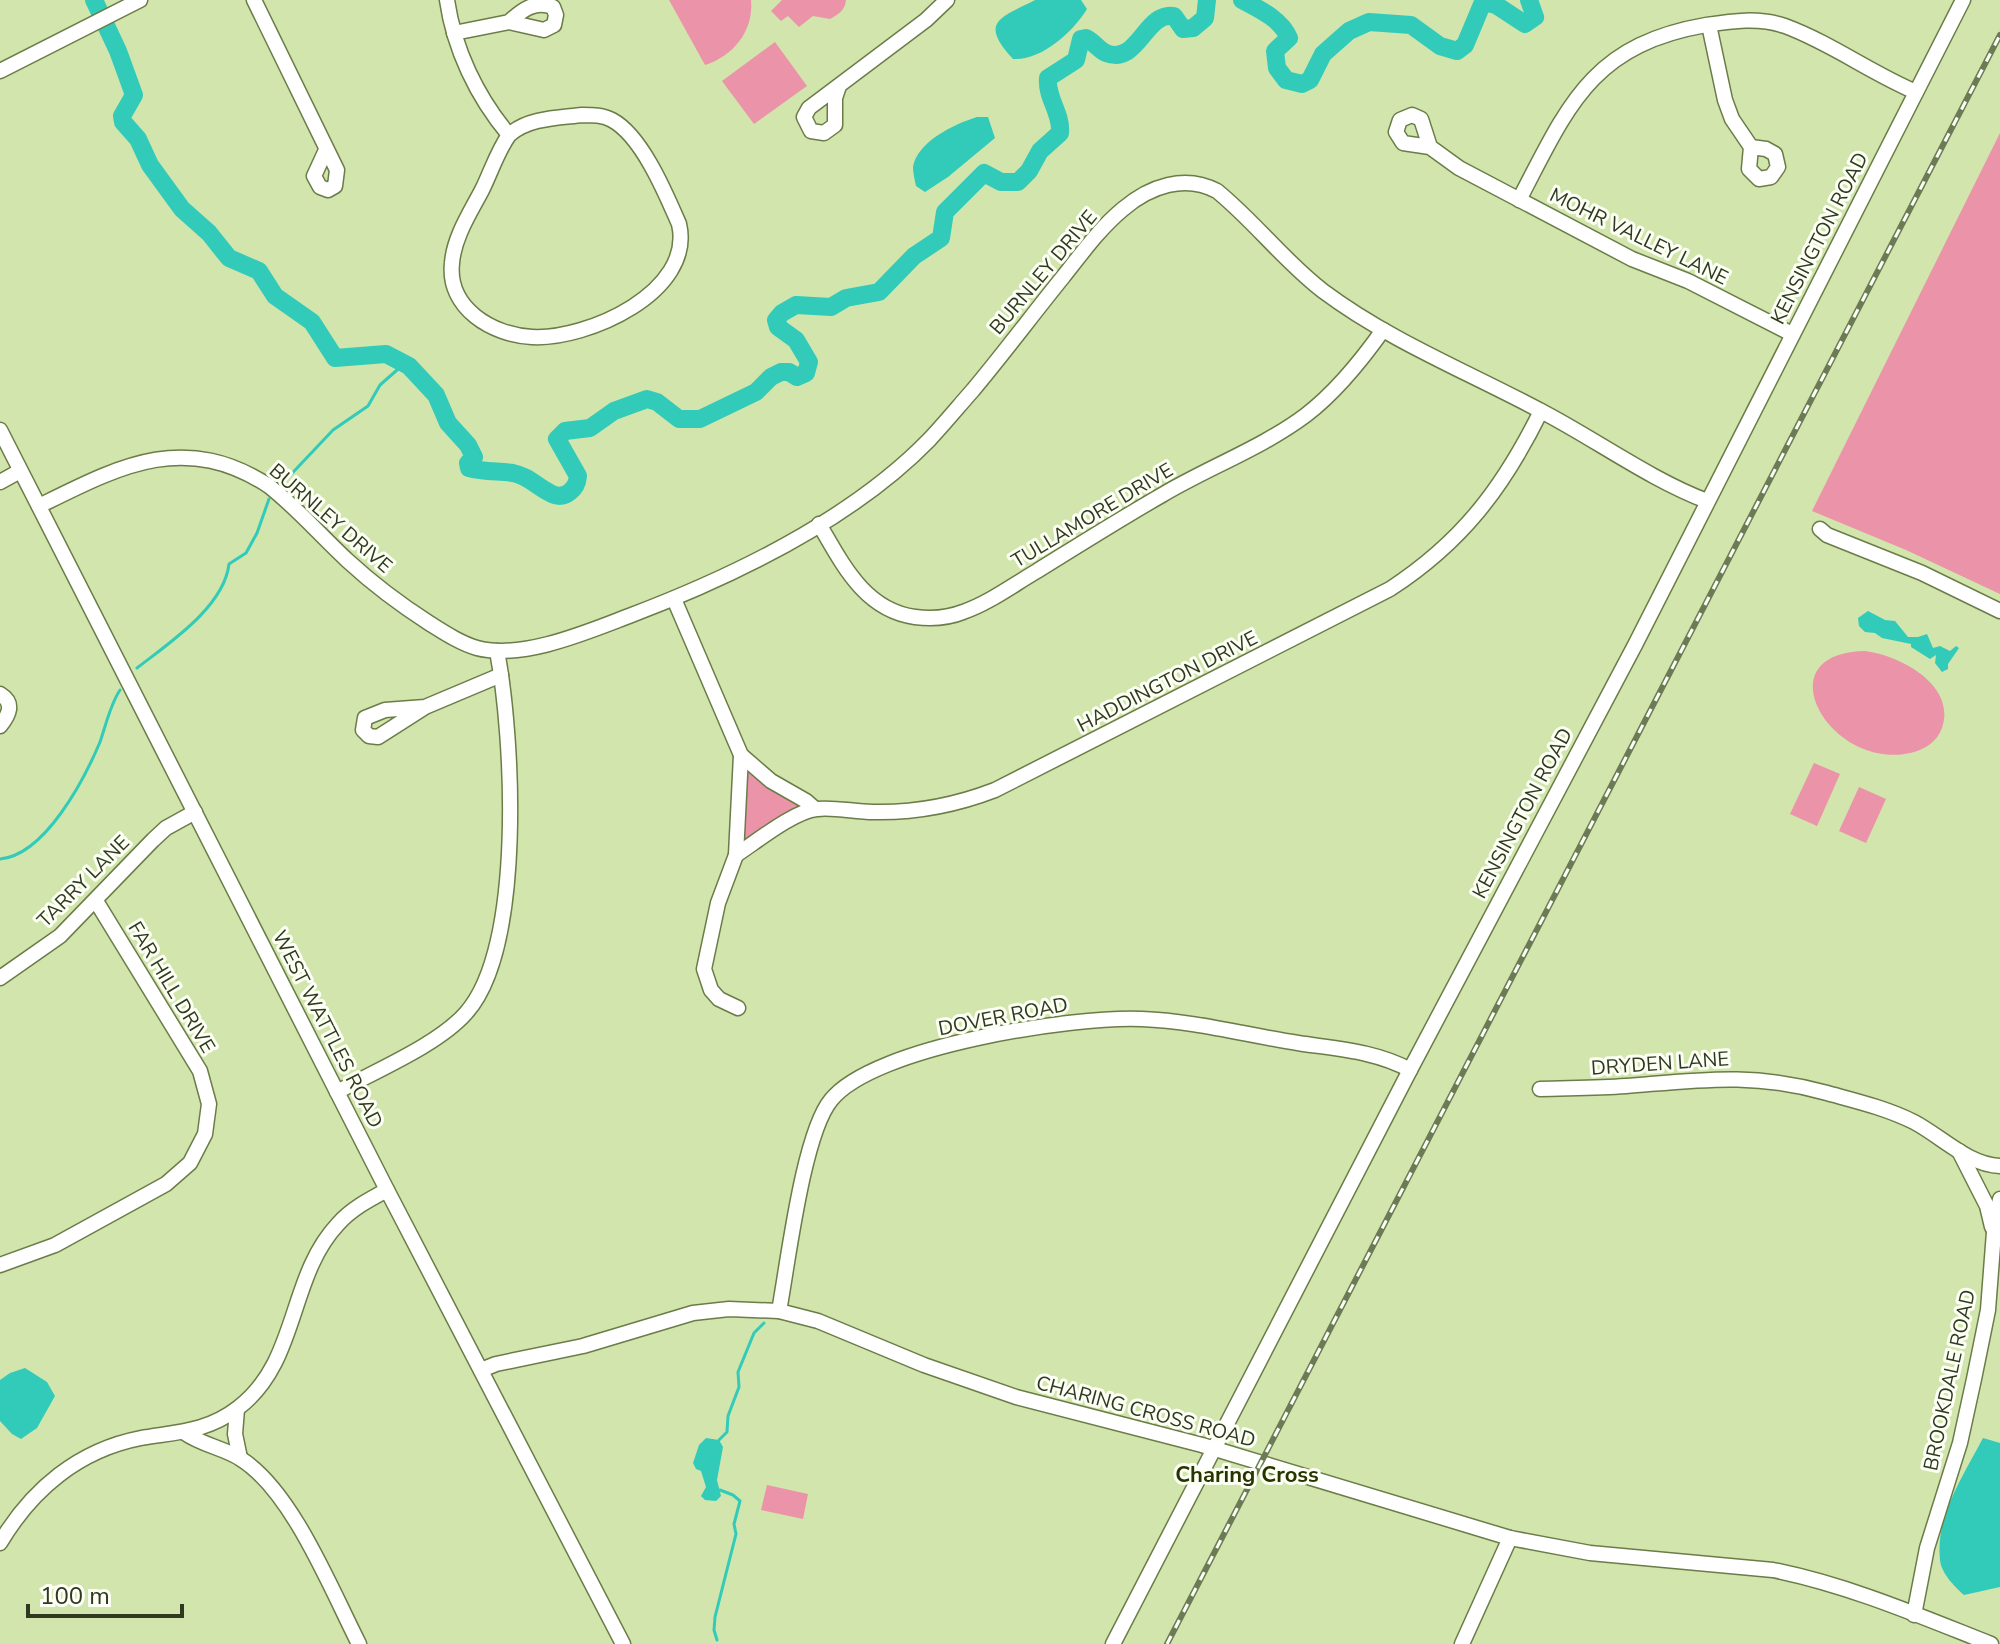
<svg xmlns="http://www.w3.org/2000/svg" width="2000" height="1644" font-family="'Nunito Sans',sans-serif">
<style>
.green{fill:#eb93a9}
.water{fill:#32cbba}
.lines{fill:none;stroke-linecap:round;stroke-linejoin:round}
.stream{stroke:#32cbba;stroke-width:3}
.river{stroke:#32cbba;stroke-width:18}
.minor-casing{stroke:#6b7c48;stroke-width:17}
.minor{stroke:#fff;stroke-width:14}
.rail-casing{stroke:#6d7a56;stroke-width:6}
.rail{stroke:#fbfff4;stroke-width:3;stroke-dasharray:9;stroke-linecap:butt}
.labels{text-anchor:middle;stroke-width:6;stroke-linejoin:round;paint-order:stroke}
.street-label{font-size:20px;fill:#303821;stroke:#fbfff4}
.neighbourhood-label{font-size:22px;font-weight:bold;fill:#273400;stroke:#fbfff4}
</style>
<rect width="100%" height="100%" fill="#d1e5ac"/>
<!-- green -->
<g class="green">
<path d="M 669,0 L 751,0 C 754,31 733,56 705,65 Z"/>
<path d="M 782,0 L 846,0 C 845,10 839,14 830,19 L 813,16 L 799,27 L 788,16 L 781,21 L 771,11 Z"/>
<polygon points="775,42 807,86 754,124 722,81"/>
<polygon points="2000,133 2000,594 1906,550 1812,511"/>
<path d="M 1865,651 C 1898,655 1957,684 1942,728 C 1937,742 1924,750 1910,753 C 1830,771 1762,653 1865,651 Z"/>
<polygon points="1814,763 1840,774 1817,826 1790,814"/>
<polygon points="746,768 803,805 746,842 742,841"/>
<polygon points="1859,787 1886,799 1866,843 1839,831"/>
<polygon points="767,1485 808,1494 803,1519 761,1510"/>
</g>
<!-- water -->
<g class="water">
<path d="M 1035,0 L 1081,0 L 1087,9 C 1073,32 1041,61 1013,59 C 978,21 1001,18 1035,0 Z"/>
<path d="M 977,117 L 988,117 L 995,138 L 948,177 L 925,192 L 916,186 C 915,181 913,173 913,167 C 917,142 954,124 977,117 Z"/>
<polygon points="1868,611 1885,620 1895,621 1908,637 1918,637 1927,634 1933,648 1940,646 1950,651 1956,646 1959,648 1948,664 1948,669 1942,672 1935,663 1936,655 1930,659 1911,647 1911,644 1882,638 1875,633 1865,632 1859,626 1858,618"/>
<polygon points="25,1368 47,1382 55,1396 37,1428 21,1439 12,1434 0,1421 0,1380 10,1373"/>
<polygon points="706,1438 719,1440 723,1447 717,1480 721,1496 716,1501 705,1500 701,1496 706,1487 701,1471 696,1469 693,1463 699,1445"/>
<path d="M 1983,1438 L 2000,1443 L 2000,1587 L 1964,1595 C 1955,1587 1941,1573 1940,1560 C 1935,1516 1964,1475 1983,1438 Z"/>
</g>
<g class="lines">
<!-- stream -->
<g class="stream">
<polyline points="281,485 333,430 368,406 380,385 405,363"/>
<path d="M 137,668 C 169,643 224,607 229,564 L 246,553 L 257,533 L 269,499"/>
<path d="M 0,859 C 45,855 84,780 100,742 C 106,725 110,705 120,690"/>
<polyline points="719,1440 727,1432 728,1416 739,1387 738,1372 754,1333 764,1323"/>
<polyline points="717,1640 714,1630 715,1617 736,1534 734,1524 740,1501 733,1495 720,1490"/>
</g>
<!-- river -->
<g class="river">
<path d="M 94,0 L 118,51 L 134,95 L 122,116 L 123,122 L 138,139 L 150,165 L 182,209 L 209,233 L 229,258 L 259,271 L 275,296 L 312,322 L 335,358 L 386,354 L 409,366 L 436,395 L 448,423 L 468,445 L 474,457 L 468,463 L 469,468 C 483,472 499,471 513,473 C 529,476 538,488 552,494 C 565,500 577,489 578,476 L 557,439 L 565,431 L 590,428 L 614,411 L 647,399 L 657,402 L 679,419 L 700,419 L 756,392 L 771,377 L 781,372 L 789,372 L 797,377 L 806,373 L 809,362 L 796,340 L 778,327 L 776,320 L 782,313 L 796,305 L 831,307 L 846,298 L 879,292 L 914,256 L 941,238 L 945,212 L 984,173 L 1001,182 L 1018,182 L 1029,171 L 1040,151 L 1060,133 C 1062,113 1046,98 1048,78 L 1076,60 L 1081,39 L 1086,38 C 1094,42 1099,50 1106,53 C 1138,66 1145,11 1174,16 L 1183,29 L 1193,28 L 1205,18 L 1207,0"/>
<path d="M 1242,0 C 1259,9 1281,19 1289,38 L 1275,51 L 1277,68 L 1286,80 L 1302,84 L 1310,80 L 1323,54 L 1349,31 L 1369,22 L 1411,25 L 1440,46 L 1457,51 L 1465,45 L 1483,2 L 1496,5 L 1525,24 L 1535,17 L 1529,0"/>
</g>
<!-- minor casing -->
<g class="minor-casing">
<g id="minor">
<polyline points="254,0 337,170 335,186 328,190 320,187 314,176 326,150"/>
<path d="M 447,0 C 454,49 477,97 509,135"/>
<polyline points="1709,25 1725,100 1732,119 1751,147 1749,169 1759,179 1771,177 1778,167 1775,154 1766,149 1751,147"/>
<path d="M 454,33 L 509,22 L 544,30 L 554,25 L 556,15 L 553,7 C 535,0 522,10 509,22"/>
<polyline points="0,71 140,0"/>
<polyline points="839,86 835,98 835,125 824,133 811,131 804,117 809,108 926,20 947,0"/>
<path d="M 582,115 C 593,115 603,115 612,120 C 642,136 666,194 679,224 C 695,292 587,340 532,337 C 492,335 447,308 452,263 C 454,237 470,213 482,190 C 491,172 497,152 509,135 C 528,118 557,118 582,115 Z"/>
<polyline points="1430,147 1403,143 1396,132 1400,120 1412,115 1421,119 1430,147 1459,168 1632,259 1688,281 1792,334"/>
<path d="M 1519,200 C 1568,106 1591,45 1706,25 C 1732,21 1759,17 1785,26 C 1831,43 1871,73 1916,92"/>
<polyline points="0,430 387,1190 623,1644"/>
<polyline points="0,482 20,471"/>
<path d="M 39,506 C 120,466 184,431 269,486 C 298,509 321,536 348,561 C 373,584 401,605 429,623 C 445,633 460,643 477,648 C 522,660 587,632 629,616 C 732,577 851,520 929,440 C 944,424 958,407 973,390 C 1004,353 1033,314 1063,277 C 1082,253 1100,228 1123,209 C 1150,186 1185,174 1217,191 C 1255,222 1284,261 1323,291 C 1390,341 1468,372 1541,411 C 1595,439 1651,480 1707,501"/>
<path d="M 819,524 C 842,563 864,610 915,617 C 931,619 948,618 963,612 C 989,603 1013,585 1037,571 C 1079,545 1120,519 1162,495 C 1209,467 1262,448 1306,415 C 1336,392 1361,361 1383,330"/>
<polyline points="1820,529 1827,535 1922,573 2000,611"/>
<polyline points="674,599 741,755 771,781 806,801 814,808"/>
<path d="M 0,694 C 15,703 9,715 0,726"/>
<polyline points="425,707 385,710 365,718 363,730 369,736 378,737 425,707 501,675"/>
<path d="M 736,855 C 756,842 794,811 817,809 C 835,807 855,812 873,812 C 915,813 956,805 995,790 L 1390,589 C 1462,542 1503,488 1541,411"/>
<polyline points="0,978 60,936 153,840 166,828 195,812"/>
<polyline points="738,1008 719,999 711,990 704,969 718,903 736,855 741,755"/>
<path d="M 1540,1089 C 1569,1088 1597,1088 1626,1086 C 1701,1080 1752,1072 1827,1093 C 1856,1101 1886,1108 1914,1122 C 1941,1136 1968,1165 2000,1166"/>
<path d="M 337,1092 C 375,1071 438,1045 466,1013 C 525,947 513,735 497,651"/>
<polyline points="1959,1151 1987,1206 1992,1227"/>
<polyline points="0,1265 55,1245 166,1184 190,1163 205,1134 209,1104 200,1071 96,901"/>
<path d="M 779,1311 C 788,1263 803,1134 831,1100 C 874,1046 1074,1016 1142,1019 C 1195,1021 1246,1035 1298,1043 C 1336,1049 1376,1051 1410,1070"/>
<path d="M 481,1370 L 496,1364 L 583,1346 L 693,1313 L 729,1309 L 779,1311 L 818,1321 L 924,1365 L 1016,1397 L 1202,1445 L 1510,1538 L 1590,1553 L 1773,1570 C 1848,1585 1920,1616 1991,1644"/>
<polyline points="237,1409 235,1434 240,1458"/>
<path d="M 185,1433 C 202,1445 224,1448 241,1459 C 292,1491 331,1589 359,1644"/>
<path d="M 0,1543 C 32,1489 79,1450 141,1438 C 176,1432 207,1432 238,1408 C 299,1362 288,1277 338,1224 C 351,1209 370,1199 387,1190"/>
<polyline points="1914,1615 1927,1548 1960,1443 1974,1379 1988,1310 1994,1232 2000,1199"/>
<polyline points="1113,1644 1410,1070 1635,645 1963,0"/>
<polyline points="1462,1644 1510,1538"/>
</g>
</g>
<!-- minor -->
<use href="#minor" class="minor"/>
<!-- rail casing -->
<g class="rail-casing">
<polyline id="rail" points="1167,1644 2000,35"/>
</g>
<!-- rail -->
<use href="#rail" class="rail"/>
</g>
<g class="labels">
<!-- street labels -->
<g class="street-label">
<text transform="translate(1639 236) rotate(26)" y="7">MOHR VALLEY LANE</text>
<text transform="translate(1819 238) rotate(-63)" y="7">KENSINGTON ROAD</text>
<text transform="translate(1043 272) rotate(-50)" y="7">BURNLEY DRIVE</text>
<text transform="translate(1092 515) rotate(-31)" y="7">TULLAMORE DRIVE</text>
<text transform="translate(331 518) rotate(41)" y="7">BURNLEY DRIVE</text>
<text transform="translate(1167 681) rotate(-27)" y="7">HADDINGTON DRIVE</text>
<text transform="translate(1522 813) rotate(-62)" y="7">KENSINGTON ROAD</text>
<text transform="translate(83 881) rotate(-45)" y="7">TARRY LANE</text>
<text transform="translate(172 987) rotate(59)" y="7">FAR HILL DRIVE</text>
<text transform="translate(1003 1016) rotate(-11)" y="7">DOVER ROAD</text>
<text transform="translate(328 1029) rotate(63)" y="7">WEST WATTLES ROAD</text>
<text transform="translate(1660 1063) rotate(-4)" y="7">DRYDEN LANE</text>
<text transform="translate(1949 1380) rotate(-78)" y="7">BROOKDALE ROAD</text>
<text transform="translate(1146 1411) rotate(15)" y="7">CHARING CROSS ROAD</text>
</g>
<!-- neighbourhood labels -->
<g class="neighbourhood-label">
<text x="1247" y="1482">Charing Cross</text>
</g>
</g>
<!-- scale -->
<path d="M28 1604v12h154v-12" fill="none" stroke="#303821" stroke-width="4"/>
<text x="40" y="1604" font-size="24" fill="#303821" stroke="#fbfff4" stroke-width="6" paint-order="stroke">100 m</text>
</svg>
